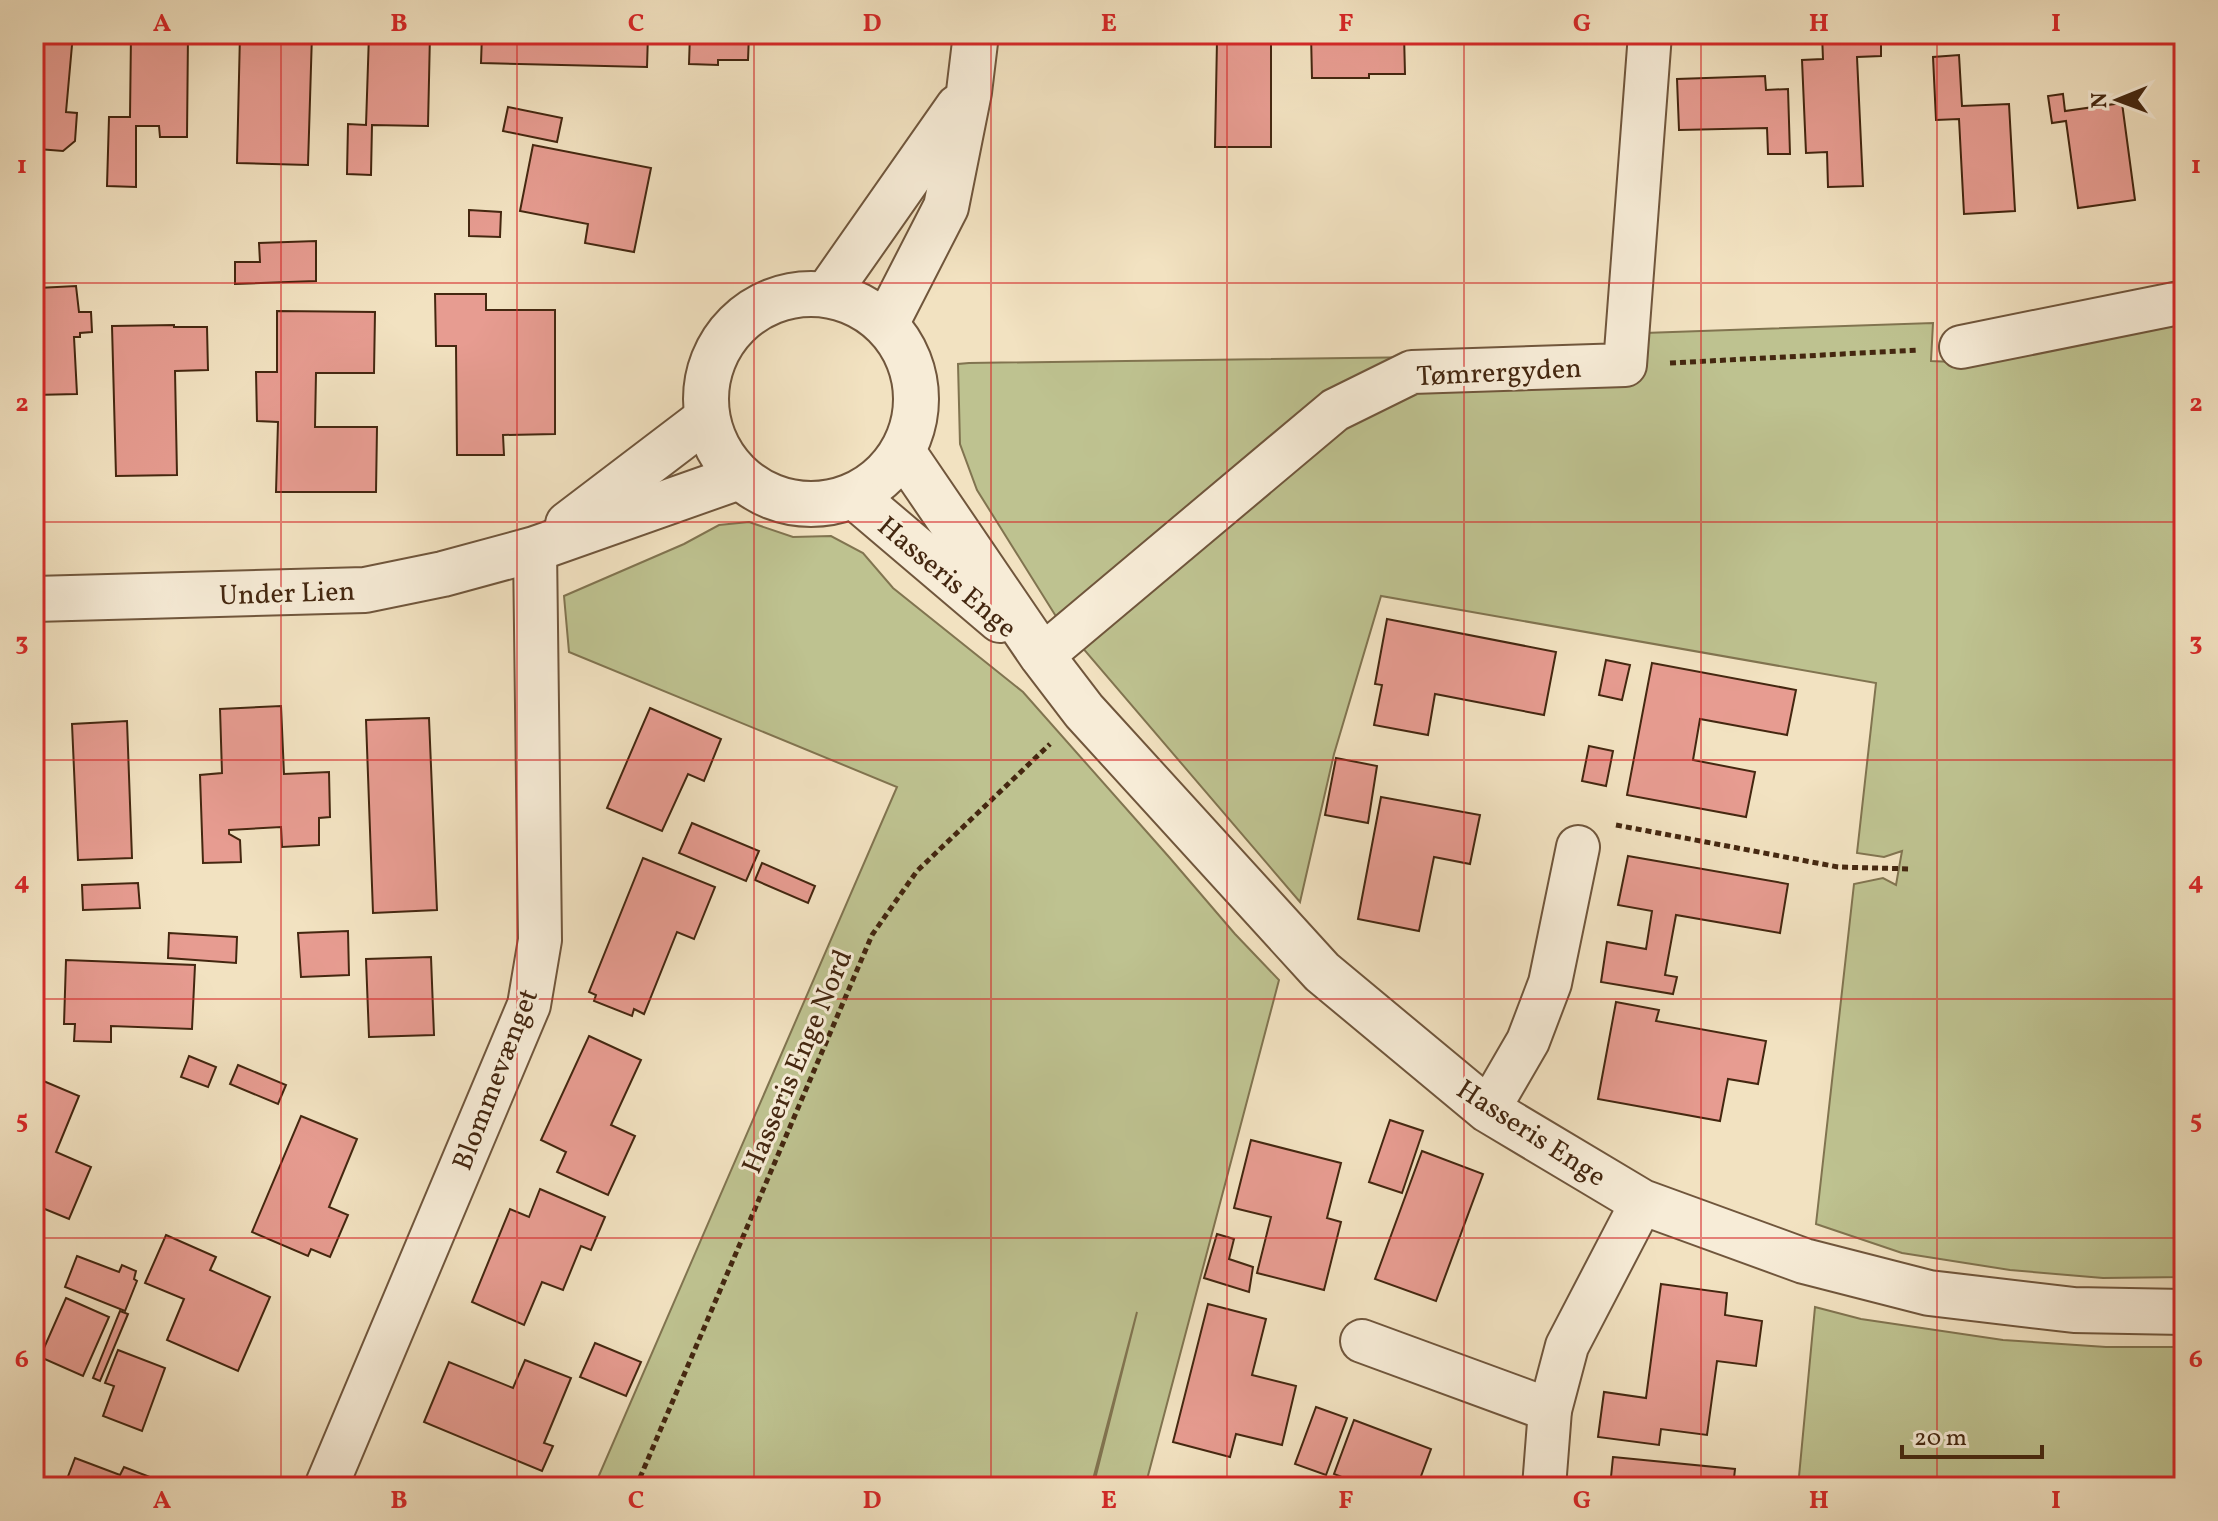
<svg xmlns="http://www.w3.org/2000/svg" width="2218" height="1521" font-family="Vollkorn,serif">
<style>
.green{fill:#bec290;stroke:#817450;stroke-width:2}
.building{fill:#e79c91;stroke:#442710;stroke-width:2}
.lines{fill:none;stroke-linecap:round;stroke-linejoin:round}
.minor-casing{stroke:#70563c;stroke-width:46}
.tertiary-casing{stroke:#70563c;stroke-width:48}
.path{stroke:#442710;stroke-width:5;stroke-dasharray:6 4;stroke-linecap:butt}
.minor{stroke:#f7ecd7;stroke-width:42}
.tertiary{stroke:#f7ecd7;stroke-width:44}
.grid{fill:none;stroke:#d62828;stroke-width:2;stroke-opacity:0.55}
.labels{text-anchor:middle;stroke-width:6;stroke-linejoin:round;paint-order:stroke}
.street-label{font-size:28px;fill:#442710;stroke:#f7ecd7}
.neatline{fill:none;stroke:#d62828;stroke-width:3}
.grid-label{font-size:26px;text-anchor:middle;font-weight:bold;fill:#d62828}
</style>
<rect width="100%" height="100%" fill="#f2e2c1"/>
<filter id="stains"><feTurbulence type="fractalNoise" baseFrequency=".0025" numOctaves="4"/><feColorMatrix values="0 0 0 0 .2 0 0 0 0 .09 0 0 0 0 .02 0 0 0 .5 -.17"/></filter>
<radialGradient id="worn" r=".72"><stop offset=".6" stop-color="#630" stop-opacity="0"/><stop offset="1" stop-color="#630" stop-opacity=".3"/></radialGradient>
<!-- green -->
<g class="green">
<polygon points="2181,319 2184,366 2184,1277 2103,1278 2010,1270 1902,1253 1816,1224 1854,884 1883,878 1896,885 1902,851 1884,857 1857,853 1876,683 1381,596 1334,754 1300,902 1057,618 977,490 960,444 958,364 969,363 1581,355 1644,333 1933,323 1931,361 1955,362"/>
<polygon points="749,522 793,537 831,536 863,553 893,588 1023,692 1169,857 1235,934 1279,980 1145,1487 1093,1487 1137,1312 1091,1487 594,1487 897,787 569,652 564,596 684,544 719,525"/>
<polygon points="1815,1307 1861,1319 2003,1340 2106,1347 2184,1347 2184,1487 1798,1487"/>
</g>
<!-- building -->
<g class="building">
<polygon points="34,34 73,34 66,112 77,113 75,141 63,151 38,149 34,143"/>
<polygon points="131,34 188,34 187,137 160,137 159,126 136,126 136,187 107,186 109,117 130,117"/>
<polygon points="240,34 312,34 308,165 237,163"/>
<polygon points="369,34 430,34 428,126 372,125 371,175 347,174 348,124 366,125"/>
<polygon points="482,34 648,34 647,67 481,63"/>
<polygon points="690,34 749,34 748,60 718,60 718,65 689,64"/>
<polygon points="1157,34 1271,34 1271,147 1215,147 1217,40 1157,40"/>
<polygon points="1311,34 1404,34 1405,74 1369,74 1369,78 1312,78"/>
<polygon points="1822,34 1881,34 1881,56 1857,57 1863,186 1828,187 1827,152 1806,153 1802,60 1823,59"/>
<polygon points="1959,55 1962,106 2009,104 2015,211 1964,214 1959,119 1936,120 1933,57"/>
<polygon points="1765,76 1766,90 1788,89 1790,154 1768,154 1767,128 1679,130 1677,79"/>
<polygon points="2063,94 2065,111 2122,103 2135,200 2078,208 2066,121 2052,123 2048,96"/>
<polygon points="508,107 562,118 557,142 503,131"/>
<polygon points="533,145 651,168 634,252 585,243 588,224 520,211"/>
<polygon points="469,210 501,212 500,237 469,236"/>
<polygon points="316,241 316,281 235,284 235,262 260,262 259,243"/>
<polygon points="76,286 79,312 91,312 92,332 80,333 80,337 74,337 77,394 34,395 34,300 39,300 38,288"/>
<polygon points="435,294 486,294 486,310 555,310 555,434 503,435 504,455 457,455 456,346 436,346"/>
<polygon points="277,311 375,312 374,373 316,373 315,427 377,427 376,492 276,492 278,422 257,421 256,372 277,372"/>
<polygon points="174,325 174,327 207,327 208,370 175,371 177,475 116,476 112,326"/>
<polygon points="1387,619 1556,652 1544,715 1435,694 1428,735 1374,725 1382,685 1375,684"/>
<polygon points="1606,660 1630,665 1622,700 1599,695"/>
<polygon points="1652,663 1796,690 1787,735 1700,719 1693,760 1755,772 1746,817 1627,795"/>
<polygon points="281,706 284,774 329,772 330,817 319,818 319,845 282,847 281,827 229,830 229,834 240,840 241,862 203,863 200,775 222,773 220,709"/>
<polygon points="650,708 721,739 704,781 688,774 662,831 607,808"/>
<polygon points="429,718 437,910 373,913 366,720"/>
<polygon points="127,721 132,858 78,860 72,724"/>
<polygon points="1589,746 1613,751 1606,786 1582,781"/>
<polygon points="1336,758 1377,766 1368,823 1325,815"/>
<polygon points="1381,797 1480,815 1470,864 1434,857 1419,931 1358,919"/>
<polygon points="692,823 759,851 746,881 679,853"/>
<polygon points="1628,856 1788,884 1780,933 1676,915 1665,975 1677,977 1673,994 1601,982 1607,942 1646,949 1652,911 1618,905"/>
<polygon points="643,858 715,887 694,939 677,932 644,1014 634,1009 632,1016 594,1001 596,995 589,992"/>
<polygon points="762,863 815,886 808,903 755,880"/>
<polygon points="138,883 140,908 83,910 82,885"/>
<polygon points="348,931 349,975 301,977 298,933"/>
<polygon points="169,933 237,937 236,963 168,958"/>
<polygon points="431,957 434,1035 369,1037 366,959"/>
<polygon points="66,960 195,965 192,1029 111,1026 111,1042 74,1041 75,1024 64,1024"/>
<polygon points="1616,1002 1659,1010 1656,1021 1766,1041 1758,1084 1728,1079 1720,1121 1598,1099"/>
<polygon points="589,1036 641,1060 611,1125 635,1136 608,1195 557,1172 566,1152 541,1140"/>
<polygon points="189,1056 216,1067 208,1087 181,1077"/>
<polygon points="238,1065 286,1085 278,1104 230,1084"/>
<polygon points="34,1077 79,1096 56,1152 91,1167 69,1219 35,1205 34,1206"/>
<polygon points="301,1116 357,1139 329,1207 348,1215 330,1257 311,1249 308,1256 252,1232"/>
<polygon points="1390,1120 1423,1131 1402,1193 1369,1182"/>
<polygon points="1251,1140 1341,1163 1327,1218 1341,1222 1324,1290 1257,1273 1271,1217 1234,1208"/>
<polygon points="1422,1151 1483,1174 1436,1301 1375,1279"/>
<polygon points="540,1189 605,1217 591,1250 581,1246 563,1290 542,1282 524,1325 472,1302 510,1209 529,1217"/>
<polygon points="1217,1234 1234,1239 1229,1259 1253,1267 1249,1292 1204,1278"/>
<polygon points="166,1235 216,1257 210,1270 270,1297 238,1371 167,1340 184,1299 145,1283"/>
<polygon points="77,1256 119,1272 122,1265 136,1271 134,1279 137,1281 125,1311 65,1287"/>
<polygon points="1661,1284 1727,1293 1725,1315 1762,1321 1756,1366 1717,1361 1707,1435 1661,1429 1659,1445 1598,1437 1604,1392 1646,1398"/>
<polygon points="66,1298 109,1317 83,1376 40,1357"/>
<polygon points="1208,1304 1266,1319 1252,1375 1296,1386 1282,1445 1236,1434 1230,1457 1173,1442"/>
<polygon points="120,1311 128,1314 100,1381 93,1378"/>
<polygon points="595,1343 641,1362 626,1396 580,1377"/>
<polygon points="118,1350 165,1368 142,1431 103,1416 114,1386 105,1383"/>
<polygon points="525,1360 571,1378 544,1443 553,1446 542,1471 424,1422 449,1362 513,1388"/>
<polygon points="1316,1407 1347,1418 1326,1475 1295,1464"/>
<polygon points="1354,1420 1431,1449 1417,1487 1367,1487 1334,1474"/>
<polygon points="1613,1457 1735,1469 1733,1487 1610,1487"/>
<polygon points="75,1458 120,1475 124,1467 168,1484 166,1487 64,1487"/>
</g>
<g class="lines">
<!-- minor casing -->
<g class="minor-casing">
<g id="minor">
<polyline points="1961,347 2184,302"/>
<polyline points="1042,656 1335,410 1412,372 1625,365 1650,34"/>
<polyline points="1488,1110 1528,1041 1550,983 1578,847"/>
<polyline points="1362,1341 1550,1410"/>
<polyline points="326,1487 529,1005 540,940 535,549"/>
<polyline points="1544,1487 1550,1410 1567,1346 1642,1202"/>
</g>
</g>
<!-- tertiary casing -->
<g class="tertiary-casing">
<g id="tertiary">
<circle cx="811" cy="399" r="105"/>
<polyline points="827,294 958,107"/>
<polyline points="886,324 946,207 969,92 976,34"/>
<polyline points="903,452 1042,656 1084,711 1322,972 1488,1110 1642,1202 1804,1261 1929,1293 2074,1310 2184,1312"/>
<polyline points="854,496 1000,620"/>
<polyline points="568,524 706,419"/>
<polyline points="34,599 365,590 443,574 535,549 739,477"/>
</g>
</g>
<!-- path -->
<g class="path">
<polyline points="1670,363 1919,350"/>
<polyline points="1616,825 1838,867 1912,869"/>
<polyline points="636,1487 872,935 917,871 1050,744"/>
</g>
<!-- minor -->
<use href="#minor" class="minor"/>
<!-- tertiary -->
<use href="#tertiary" class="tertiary"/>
</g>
<!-- grid -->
<path class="grid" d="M 281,34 L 281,1487M 517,34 L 517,1487M 754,34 L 754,1487M 991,34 L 991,1487M 1227,34 L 1227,1487M 1464,34 L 1464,1487M 1701,34 L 1701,1487M 1937,34 L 1937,1487M 34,283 L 2184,283M 34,522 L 2184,522M 34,760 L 2184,760M 34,999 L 2184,999M 34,1238 L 2184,1238"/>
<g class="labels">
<!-- street labels -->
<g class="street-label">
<text transform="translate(1499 371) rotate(-3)" y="10">Tømrergyden</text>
<text transform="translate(948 576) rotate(40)" y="10">Hasseris Enge</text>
<text transform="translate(287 592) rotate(-2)" y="10">Under Lien</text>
<text transform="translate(796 1061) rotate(-67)" y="10">Hasseris Enge Nord</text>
<text transform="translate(494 1079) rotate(-69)" y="10">Blommevænget</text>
<text transform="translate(1532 1132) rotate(33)" y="10">Hasseris Enge</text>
</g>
</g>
<!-- margin -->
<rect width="2218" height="1521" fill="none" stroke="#f2e2c1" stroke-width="88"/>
<!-- north arrow -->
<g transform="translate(2118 100) rotate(269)" stroke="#f7ecd7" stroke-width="6" paint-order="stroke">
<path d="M0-6L14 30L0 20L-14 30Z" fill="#442710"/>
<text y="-12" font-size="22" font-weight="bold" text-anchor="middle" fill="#442710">N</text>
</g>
<!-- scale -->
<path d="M1902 1445v12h140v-12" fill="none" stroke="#442710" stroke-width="4"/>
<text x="1914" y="1445" font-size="24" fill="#442710" stroke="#f7ecd7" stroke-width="6" paint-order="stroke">20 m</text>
<rect x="44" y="44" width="2130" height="1433" class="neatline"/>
<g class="grid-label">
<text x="162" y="31">A</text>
<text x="399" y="31">B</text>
<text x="636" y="31">C</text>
<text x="872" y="31">D</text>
<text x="1109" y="31">E</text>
<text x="1346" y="31">F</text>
<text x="1582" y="31">G</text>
<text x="1819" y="31">H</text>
<text x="2056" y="31">I</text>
<text x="22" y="173">1</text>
<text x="2196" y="173">1</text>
<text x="22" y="411">2</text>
<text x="2196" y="411">2</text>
<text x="22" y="650">3</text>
<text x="2196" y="650">3</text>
<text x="22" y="889">4</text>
<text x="2196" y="889">4</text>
<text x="22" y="1128">5</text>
<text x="2196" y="1128">5</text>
<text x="22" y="1367">6</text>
<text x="2196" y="1367">6</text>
<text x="162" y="1508">A</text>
<text x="399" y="1508">B</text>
<text x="636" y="1508">C</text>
<text x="872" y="1508">D</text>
<text x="1109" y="1508">E</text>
<text x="1346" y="1508">F</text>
<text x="1582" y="1508">G</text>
<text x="1819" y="1508">H</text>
<text x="2056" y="1508">I</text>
</g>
<rect width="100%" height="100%" filter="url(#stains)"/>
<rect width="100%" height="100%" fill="url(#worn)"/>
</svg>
